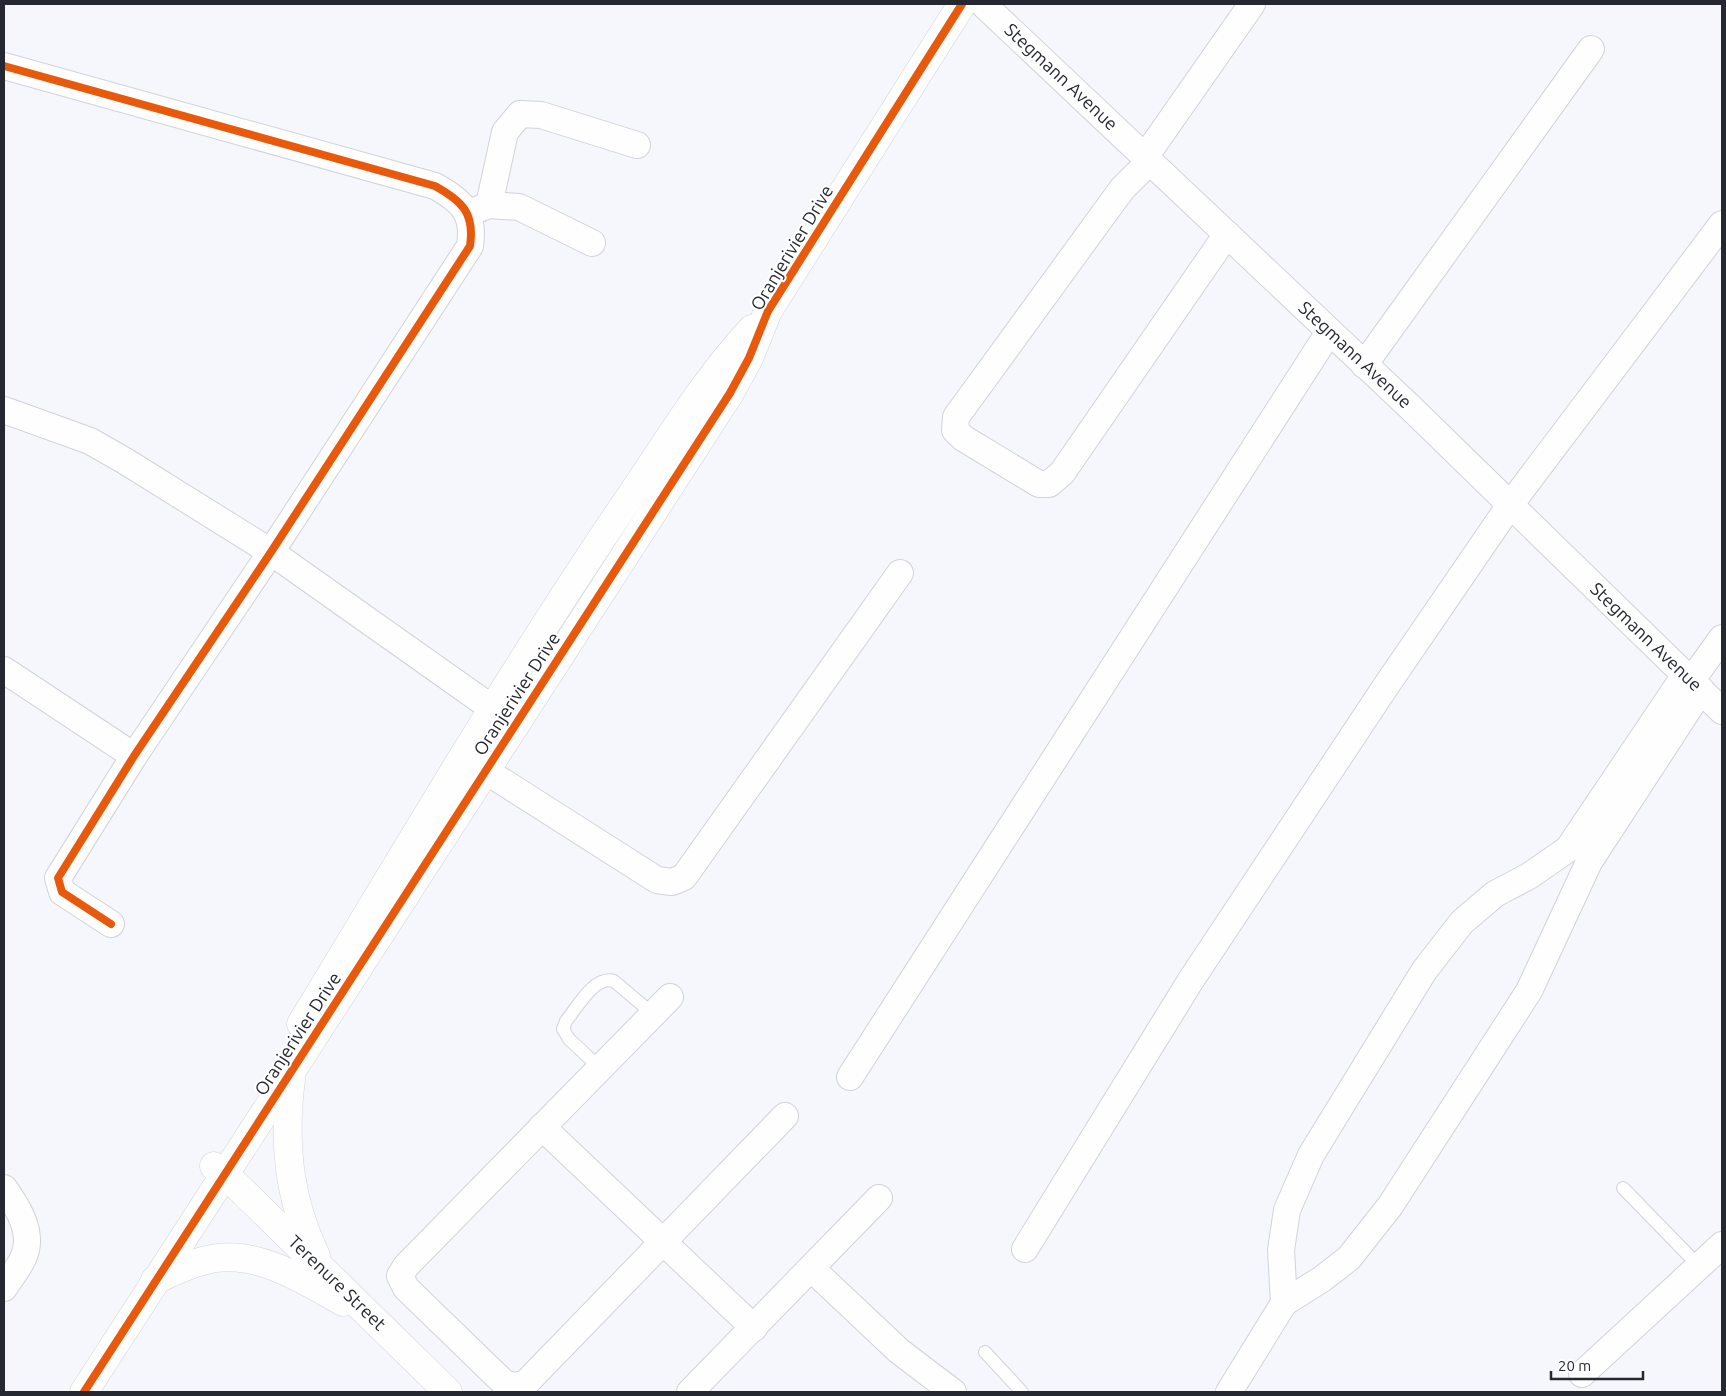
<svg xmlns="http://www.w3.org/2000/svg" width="1726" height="1396" font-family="Ubuntu,sans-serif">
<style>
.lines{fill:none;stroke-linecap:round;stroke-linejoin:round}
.lane-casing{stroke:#d1d3d9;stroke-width:14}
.street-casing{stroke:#d1d3d9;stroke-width:28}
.secondary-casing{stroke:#d1d3d9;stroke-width:29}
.lane{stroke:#fefeff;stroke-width:12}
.street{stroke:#fefeff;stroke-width:26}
.secondary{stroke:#fefeff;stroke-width:28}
.cycleway-casing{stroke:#fff;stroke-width:11}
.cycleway{stroke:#e8590c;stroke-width:8}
.labels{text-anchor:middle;stroke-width:4;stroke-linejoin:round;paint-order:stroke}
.street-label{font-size:18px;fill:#252830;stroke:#fff}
</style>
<rect width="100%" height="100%" fill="#f6f7fc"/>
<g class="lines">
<!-- lane casing -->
<g class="lane-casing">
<g id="lane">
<path d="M 600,1068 L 569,1039 L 563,1029 L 566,1021 C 577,1008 594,975 614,981 L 653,1014"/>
<polyline points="1623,1188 1698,1265"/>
<polyline points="985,1352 1022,1392"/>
</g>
</g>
<!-- street casing -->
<g class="street-casing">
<g id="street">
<polyline points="983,4 1411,408 1722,711"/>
<path d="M 4,66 L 435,186 C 462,201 475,213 470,246 L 271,552 L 134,756 L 58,878 L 62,892 L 111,924"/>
<polyline points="1145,157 1252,4"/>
<polyline points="1150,161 1122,189 956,417 955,430 963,438 1039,484 1049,484 1062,473 1227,234"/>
<polyline points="489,205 505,132 520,114 541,115 637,145"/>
<polyline points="474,211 489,205 519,207 592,243"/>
<polyline points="1364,365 1591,49"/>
<polyline points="4,410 90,441 125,461 271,552 510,721"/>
<polyline points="4,670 134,756"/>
<polyline points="1691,681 1722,638"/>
<polyline points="486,771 657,880 672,882 684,877 900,573"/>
<polyline points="670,997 406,1266 400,1276 406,1288 504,1383 514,1386 525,1384 785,1116"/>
<polyline points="850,1077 1329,332"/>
<polyline points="542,1127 754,1328"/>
<path d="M 4,1188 C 17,1206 34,1232 24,1256 C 20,1267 10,1278 4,1288"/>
<polyline points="1025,1249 1191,980 1386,686 1510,505 1722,224"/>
<polyline points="812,1269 899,1351 953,1392"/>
<polyline points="1284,1303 1281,1250 1287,1210 1311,1155 1424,971 1462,922 1495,894 1529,876 1568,849 1685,675"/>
<polyline points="1582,1374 1722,1245"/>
<polyline points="690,1392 879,1198"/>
<polyline points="1229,1392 1284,1303 1322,1279 1349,1258 1390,1206 1529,991 1589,862 1701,690"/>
</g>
</g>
<!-- secondary casing -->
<g class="secondary-casing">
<g id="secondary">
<path d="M 301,1024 C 407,850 510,673 625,504 C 665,446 704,380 752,329"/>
<path d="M 291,1079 C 283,1142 288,1197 316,1256"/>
<polyline points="214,1166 225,1174 448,1392"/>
<path d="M 155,1280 C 175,1271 195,1261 217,1258 C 261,1252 307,1282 343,1302"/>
<polyline points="84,1392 730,393 749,358 768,311 962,4"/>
</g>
</g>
<!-- lane -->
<use href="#lane" class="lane"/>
<!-- street -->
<use href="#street" class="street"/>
<!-- secondary -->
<use href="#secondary" class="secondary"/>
<!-- cycleway casing -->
<g class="cycleway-casing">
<g id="cycleway">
<path d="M 4,66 L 435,186 C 462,201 475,213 470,246 L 271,552 L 134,756 L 58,878 L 62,892 L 111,924"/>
<polyline points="84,1392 730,393 749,358 768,311 962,4"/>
</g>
</g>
<!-- cycleway -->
<use href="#cycleway" class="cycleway"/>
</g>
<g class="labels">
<!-- street labels -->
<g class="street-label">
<text transform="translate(1061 77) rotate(43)" y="6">Stegmann Avenue</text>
<text transform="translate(792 248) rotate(-59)" y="6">Oranjerivier Drive</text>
<text transform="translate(1355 355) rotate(43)" y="6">Stegmann Avenue</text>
<text transform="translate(1646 637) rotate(44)" y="6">Stegmann Avenue</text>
<text transform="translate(517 694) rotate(-57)" y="6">Oranjerivier Drive</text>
<text transform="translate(298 1034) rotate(-57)" y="6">Oranjerivier Drive</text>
<text transform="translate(337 1283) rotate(44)" y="6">Terenure Street</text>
</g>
</g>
<!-- border -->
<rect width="1726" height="1396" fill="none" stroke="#252830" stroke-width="10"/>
<!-- scale -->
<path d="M1551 1371v8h92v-8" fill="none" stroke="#252830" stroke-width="2.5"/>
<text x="1558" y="1371" font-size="15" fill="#252830" stroke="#ffffff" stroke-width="4" paint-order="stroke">20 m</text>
</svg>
